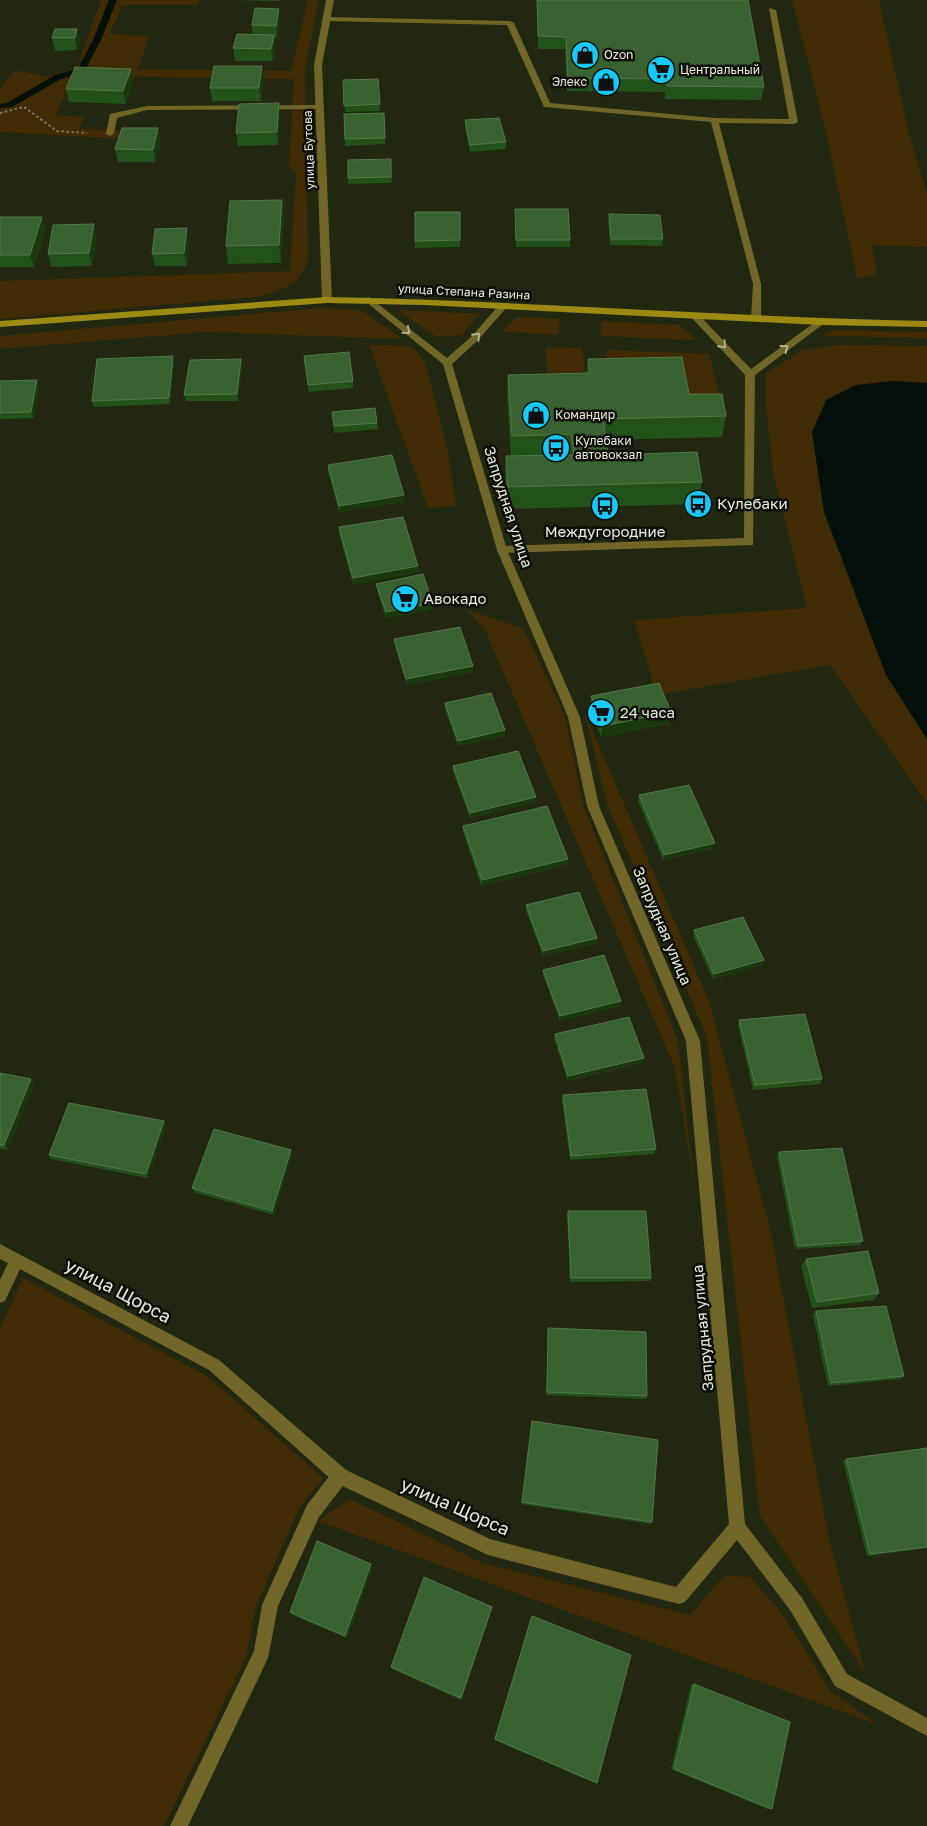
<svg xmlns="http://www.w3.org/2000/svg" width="927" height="1826" font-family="'Golos Text',sans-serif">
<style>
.green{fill:#402b04}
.water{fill:#04110a}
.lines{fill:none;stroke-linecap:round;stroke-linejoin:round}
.stream{fill:#04110a;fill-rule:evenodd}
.path{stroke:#757a68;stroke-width:2;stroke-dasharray:2.5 2.5;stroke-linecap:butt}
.service{fill:#716627;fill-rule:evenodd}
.minor{fill:#716627;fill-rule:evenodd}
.tertiary{fill:#716627;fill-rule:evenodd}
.secondary{fill:#9d8a13;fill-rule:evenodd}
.wall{fill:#23511a}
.shaded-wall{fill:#19390d}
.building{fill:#38622f;stroke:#54784b}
.oneway{stroke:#b4b18d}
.labels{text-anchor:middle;stroke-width:5;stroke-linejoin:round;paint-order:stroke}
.far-poi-label{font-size:12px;fill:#eaeee0;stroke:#0c0e06;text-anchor:start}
.far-street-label{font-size:12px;fill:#eaeee0;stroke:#0c0e06}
.poi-label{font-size:15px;fill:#eaeee0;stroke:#0c0e06;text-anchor:start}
.street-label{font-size:15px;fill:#eaeee0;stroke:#0c0e06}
.near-street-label{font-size:18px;fill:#eaeee0;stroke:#0c0e06}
</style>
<rect width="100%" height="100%" fill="#212711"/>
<!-- green -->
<g class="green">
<path d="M 101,0 L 200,0 L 198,5 L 122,5 L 110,34 L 149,36 L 138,69 L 291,71 L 308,0 L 319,0 L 305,70 L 308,260 C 299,286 282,290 257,297 L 0,319 L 0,281 L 290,271 L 296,172 L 289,167 L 294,79 L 82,76 L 72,80 L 56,115 L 84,117 L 79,129 L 160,132 L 160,141 L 0,132 L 0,88 L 15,70 L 47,77 L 77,67 Z"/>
<polygon points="792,0 879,0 908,130 927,194 927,247 872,245 877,276 857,278 825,128"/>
<polygon points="319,308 361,310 403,339 206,332 0,349 0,336"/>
<polygon points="397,310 480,314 462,335 437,337"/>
<polygon points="516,317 560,319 558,335 501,332"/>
<polygon points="601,321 680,325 696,340 601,336"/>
<polygon points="832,330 927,332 927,338 824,336"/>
<polygon points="369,345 412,346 425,362 448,452 456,506 428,508"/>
<polygon points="838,345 927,346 927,383 812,432 824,512 886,675 927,739 927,803 830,665 657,695 634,620 807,608 773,471 766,407 766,373 803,350"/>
<polygon points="545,347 582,348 588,395 549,396"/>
<polygon points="606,350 709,354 723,409 610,380"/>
<polygon points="465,609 523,628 565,716 583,805 678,1041 695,1192 675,1068 485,630"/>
<polygon points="584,711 709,1001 771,1233 829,1539 866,1675 760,1516 707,1037 607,804"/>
<polygon points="23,1278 207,1376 323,1478 299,1508 256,1606 246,1657 164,1826 0,1826 0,1329"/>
<polygon points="350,1499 483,1563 690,1615 724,1576 750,1577 783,1615 831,1692 879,1725 318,1521"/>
</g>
<!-- water -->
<polygon class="water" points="892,381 927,383 927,739 886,675 824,512 812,432 826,400 856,385"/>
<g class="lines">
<!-- stream -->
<polygon class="stream" points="109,0 117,0 101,40 84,72 61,79 12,107 0,108 0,104 7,103 55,75 78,68 93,40"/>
<!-- path -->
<polyline class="path" points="0,113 24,107 57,131 87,133"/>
<!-- service -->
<g class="service">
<polygon points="769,8 776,10 798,122 794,124 719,123 761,284 761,319 756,322 751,319 753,284 711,122 544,107 507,25 326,21 322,19 326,17 510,21 514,23 550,103 714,118 789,119"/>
<polygon points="319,105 322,105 322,109 147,110 117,118 114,134 110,136 106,134 110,114 147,106"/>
<polygon points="695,313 698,314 751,369 818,320 824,320 826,322 755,375 753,545 498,553 497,550 502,546 744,538 745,375 692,318 690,316"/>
<polygon points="340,1468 346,1470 348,1476 346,1482 319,1517 278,1606 268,1658 188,1826 170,1826 254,1651 262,1605 307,1505 334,1470"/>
</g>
<!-- minor -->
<polygon class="minor" points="369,297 447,358 472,336 500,304 503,303 508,306 478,340 452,364 507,550 580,717 599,806 700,1041 745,1524 802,1598 847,1674 927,1718 927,1736 835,1686 790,1610 737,1540 685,1602 679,1604 488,1555 334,1482 209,1370 20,1269 5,1301 0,1303 0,1280 8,1263 0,1259 0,1244 219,1360 346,1470 490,1539 676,1587 729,1524 686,1041 587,806 568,717 497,550 443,364 366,302 366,298"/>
<!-- tertiary -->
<polygon class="tertiary" points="326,0 334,0 322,65 332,300 327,303 322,300 314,65"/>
<!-- secondary -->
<path class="secondary" d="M 327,297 C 527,301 727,317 927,321 L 927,327 L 821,325 L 424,305 L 327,303 L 0,327 L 0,321 Z"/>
</g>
<!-- wall -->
<g class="wall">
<polygon points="227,0 280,0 280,1"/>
<polygon points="537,0 748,0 764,87 761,100 665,99 665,92 567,91 565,49 538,49"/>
<polygon points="280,21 277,38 274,38 275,47 273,61 235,61 233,48 253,35 252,25"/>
<polygon points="77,29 80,41 77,50 55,51 52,38"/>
<polygon points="131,69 133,82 126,104 69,102 66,89"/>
<polygon points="264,79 261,101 212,101 210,88"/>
<polygon points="378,79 380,111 345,112 343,80"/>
<polygon points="384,113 385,144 345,146 344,114"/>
<polygon points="280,116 278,145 238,146 236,133"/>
<polygon points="465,120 506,142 506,149 470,152 465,127"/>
<polygon points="158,128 160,141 155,162 118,162 115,149"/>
<polygon points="391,159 392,183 348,184 348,178"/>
<polygon points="415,212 460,212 460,247 415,248"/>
<polygon points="609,214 663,239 662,246 610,245 608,221"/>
<polygon points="515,216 570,240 570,247 516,247"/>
<polygon points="0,217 46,230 34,267 0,267"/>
<polygon points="284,217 281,263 228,264 226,246"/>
<polygon points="97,237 92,266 51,267 48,254"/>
<polygon points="189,241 187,266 155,266 152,254"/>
<polygon points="304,356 353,381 353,388 309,392"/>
<polygon points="241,359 242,366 238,401 186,401 184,395"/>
<polygon points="588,359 689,394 726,416 722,437 606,440 608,455 702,482 698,504 507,509 505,478 506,456 511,456 507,397 508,375 586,373"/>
<polygon points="174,362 170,404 94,407 92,401"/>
<polygon points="0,381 39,386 34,418 0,419"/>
<polygon points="332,412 377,423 378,429 334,433"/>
<polygon points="328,465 404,502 339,512 328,471"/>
<polygon points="339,527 418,566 419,572 353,584 339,534"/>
<polygon points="376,584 433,603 433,609 386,618 377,590"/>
<polygon points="394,639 473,672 407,685 395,646"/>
<polygon points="591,696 669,724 601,737 590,708"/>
<polygon points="445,703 505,736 458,746 445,709"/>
<polygon points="453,766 535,802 470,818 453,772"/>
<polygon points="639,795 715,843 713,849 663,860 638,801"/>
<polygon points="463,826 568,859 567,865 481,886 463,832"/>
<polygon points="526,905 597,938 596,943 543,956 526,911"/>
<polygon points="694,930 764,960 762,965 713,979 693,936"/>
<polygon points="543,970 621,1001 620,1006 560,1021 543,975"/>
<polygon points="739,1020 822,1079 820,1084 753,1090 738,1025"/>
<polygon points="555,1034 644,1058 642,1063 568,1081 554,1039"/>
<polygon points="0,1073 31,1079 34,1084 7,1150 0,1148"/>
<polygon points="563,1095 656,1149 654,1154 570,1160 562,1100"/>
<polygon points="164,1121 166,1126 148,1178 51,1159 49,1155"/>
<polygon points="779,1152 863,1241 860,1245 795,1249 777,1157"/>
<polygon points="292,1154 274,1215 194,1192 192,1188"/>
<polygon points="568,1211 651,1278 650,1281 570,1282 567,1215"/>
<polygon points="806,1259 879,1293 874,1300 812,1308 801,1266"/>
<polygon points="816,1311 904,1376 900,1379 828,1386 813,1315"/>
<polygon points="548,1328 647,1396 646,1399 546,1395"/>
<polygon points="532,1421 652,1522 651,1524 521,1504"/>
<polygon points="927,1448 927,1548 867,1556 843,1461 846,1459"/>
<polygon points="373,1567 347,1638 292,1615 290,1612"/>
<polygon points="492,1607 461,1700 392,1669 391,1667"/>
<polygon points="531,1618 597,1783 595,1783 494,1740"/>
<polygon points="694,1684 772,1809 767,1809 671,1769 691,1685"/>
</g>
<!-- shaded-wall -->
<g class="shaded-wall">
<polygon points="279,9 280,21 277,38 276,26"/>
<polygon points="77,29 80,41 77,50 75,38"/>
<polygon points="274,35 275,47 273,61 271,49"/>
<polygon points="262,66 264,79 261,101 259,88"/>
<polygon points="131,69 133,82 126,104 123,91"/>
<polygon points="279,103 280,116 278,145 277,132"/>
<polygon points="158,128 160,141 155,162 153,150"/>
<polygon points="282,200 284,217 281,263 279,245"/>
<polygon points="42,217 46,230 34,267 30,255"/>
<polygon points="94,224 97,237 92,266 89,253"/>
<polygon points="187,228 189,241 187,266 184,253"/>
<polygon points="173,356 174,362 170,404 169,398"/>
<polygon points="241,359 242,366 238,401 237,394"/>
<polygon points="37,380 39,386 34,418 31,412"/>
<polygon points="404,495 404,502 339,512 339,506"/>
<polygon points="418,566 419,572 353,584 353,578"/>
<polygon points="433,603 433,609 386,618 386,612"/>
<polygon points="473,666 473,672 407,685 406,679"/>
<polygon points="671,712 669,724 601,737 603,726"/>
<polygon points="505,730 505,736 458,746 458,741"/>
<polygon points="536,797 535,802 470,818 470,813"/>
<polygon points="715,843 713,849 663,860 664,855"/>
<polygon points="568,859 567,865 481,886 482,880"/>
<polygon points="597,938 596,943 543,956 543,951"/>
<polygon points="764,960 762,965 713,979 714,974"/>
<polygon points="621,1001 620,1006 560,1021 560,1016"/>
<polygon points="644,1058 642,1063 568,1081 568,1076"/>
<polygon points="31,1079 34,1084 7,1150 4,1145"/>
<polygon points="164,1121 166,1126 148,1178 146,1174"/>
<polygon points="291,1150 292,1154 274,1215 272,1211"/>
<polygon points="371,1564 373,1567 347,1638 345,1636"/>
</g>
<!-- building -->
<g class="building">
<polygon points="537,0 748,0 764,87 667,86 666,79 568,78 566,37 538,36"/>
<polygon points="255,8 279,9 276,26 252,25"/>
<polygon points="55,29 77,29 75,38 52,38"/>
<polygon points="237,34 274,35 271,49 233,48"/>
<polygon points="214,66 262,66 259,88 210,88"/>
<polygon points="75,67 131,69 123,91 66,89"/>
<polygon points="378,79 380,104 344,106 343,80"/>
<polygon points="279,103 277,132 236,133 239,104"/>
<polygon points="384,113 385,138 345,139 344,114"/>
<polygon points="499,118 506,142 470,145 465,120"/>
<polygon points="122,128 158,128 153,150 115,149"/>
<polygon points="391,159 391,177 348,178 348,160"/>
<polygon points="282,200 279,245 226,246 230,201"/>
<polygon points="515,209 568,209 570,240 516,240"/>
<polygon points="415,212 460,212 460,240 415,241"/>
<polygon points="609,214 660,215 663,239 611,239"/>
<polygon points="0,217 42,217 30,255 0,255"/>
<polygon points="94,224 89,253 48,254 53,225"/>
<polygon points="187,228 184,253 152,254 155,229"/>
<polygon points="349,352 353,381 308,385 304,356"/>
<polygon points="173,356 169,398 92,401 97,359"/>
<polygon points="682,357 689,394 722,394 726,416 603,419 608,455 697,452 702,482 508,487 506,456 574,455 571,434 512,436 508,375 590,373 588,359"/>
<polygon points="241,359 237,394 184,395 190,360"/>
<polygon points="37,380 31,412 0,413 0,381"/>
<polygon points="375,408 377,423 334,426 332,412"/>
<polygon points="392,455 404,495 339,506 328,465"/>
<polygon points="403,517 418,566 353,578 339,527"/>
<polygon points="423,574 433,603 386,612 376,584"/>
<polygon points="460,627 473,666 406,679 394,639"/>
<polygon points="659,683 671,712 603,726 591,696"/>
<polygon points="491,693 505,730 458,741 445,703"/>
<polygon points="518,751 536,797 470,813 453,766"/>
<polygon points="689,785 715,843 664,855 639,795"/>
<polygon points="547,806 568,859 482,880 463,826"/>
<polygon points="579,892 597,938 543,951 526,905"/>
<polygon points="743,917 764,960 714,974 694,930"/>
<polygon points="604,955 621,1001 560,1016 543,970"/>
<polygon points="805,1014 822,1079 755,1085 739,1020"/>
<polygon points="629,1017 644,1058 568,1076 555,1034"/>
<polygon points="0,1073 31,1079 4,1145 0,1145"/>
<polygon points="646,1089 656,1149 571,1156 563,1095"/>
<polygon points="69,1103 164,1121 146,1174 49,1155"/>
<polygon points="214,1129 291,1150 272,1211 192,1188"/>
<polygon points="842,1148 863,1241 798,1246 779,1152"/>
<polygon points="568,1211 646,1211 651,1278 571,1278"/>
<polygon points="868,1251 879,1293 817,1302 806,1259"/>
<polygon points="886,1306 904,1376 831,1383 816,1311"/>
<polygon points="548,1328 646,1332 647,1396 547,1392"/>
<polygon points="532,1421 658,1440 652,1522 522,1502"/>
<polygon points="927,1448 927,1547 870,1554 846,1459"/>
<polygon points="317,1541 371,1564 345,1636 290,1612"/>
<polygon points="424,1577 492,1607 461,1698 391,1667"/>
<polygon points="532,1616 631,1655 597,1783 495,1739"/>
<polygon points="694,1684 790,1722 772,1809 674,1769"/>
</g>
<!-- one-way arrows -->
<defs><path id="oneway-chevron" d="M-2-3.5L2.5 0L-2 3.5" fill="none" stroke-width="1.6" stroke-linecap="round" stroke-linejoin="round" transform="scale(1.25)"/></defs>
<g class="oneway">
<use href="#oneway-chevron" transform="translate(407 331) rotate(39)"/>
<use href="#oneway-chevron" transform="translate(477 336) rotate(-46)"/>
<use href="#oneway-chevron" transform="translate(723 345) rotate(46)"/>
<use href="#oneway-chevron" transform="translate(785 348) rotate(-36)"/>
</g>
<!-- icons -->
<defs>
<g id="shop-disc" transform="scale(1.4375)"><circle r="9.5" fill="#14cafb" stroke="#0c0e06"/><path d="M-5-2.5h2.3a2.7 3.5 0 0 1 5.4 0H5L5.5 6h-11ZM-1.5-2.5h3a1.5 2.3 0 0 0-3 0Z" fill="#111"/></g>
<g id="supermarket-disc" transform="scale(1.4375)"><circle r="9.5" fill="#14cafb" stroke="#0c0e06"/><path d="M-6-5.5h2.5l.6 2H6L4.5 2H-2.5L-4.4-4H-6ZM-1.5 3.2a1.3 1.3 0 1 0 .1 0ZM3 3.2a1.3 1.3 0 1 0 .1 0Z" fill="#111"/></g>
<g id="bus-disc" transform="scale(1.4375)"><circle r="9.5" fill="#14cafb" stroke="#0c0e06"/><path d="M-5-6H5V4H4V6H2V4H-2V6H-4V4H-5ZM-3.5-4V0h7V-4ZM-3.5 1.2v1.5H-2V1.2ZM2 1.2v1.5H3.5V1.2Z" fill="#111"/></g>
</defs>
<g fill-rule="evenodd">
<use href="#shop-disc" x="585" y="55"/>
<use href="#supermarket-disc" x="661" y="70"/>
<use href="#shop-disc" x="606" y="82"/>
<use href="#shop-disc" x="536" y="415"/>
<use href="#bus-disc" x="556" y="448"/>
<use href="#bus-disc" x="698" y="504"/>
<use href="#bus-disc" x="605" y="506"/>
<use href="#supermarket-disc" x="405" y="599"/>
<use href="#supermarket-disc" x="601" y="713"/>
</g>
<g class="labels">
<!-- far-poi labels -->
<g class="far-poi-label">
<text x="604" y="59">Ozon</text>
<text x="680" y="74">Центральный</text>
<text x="587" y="86" text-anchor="end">Элекс</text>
<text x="555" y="419">Командир</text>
<text x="575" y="445">Кулебаки<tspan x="575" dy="14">автовокзал</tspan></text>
</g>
<!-- far-street labels -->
<g class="far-street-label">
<text transform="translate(309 150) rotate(-92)" y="4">улица Бутова</text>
<text transform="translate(464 292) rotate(3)" y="4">улица Степана Разина</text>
</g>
<!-- poi labels -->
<g class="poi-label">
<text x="717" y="509">Кулебаки</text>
<text x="605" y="537" text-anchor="middle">Междугородние</text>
<text x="424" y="604">Авокадо</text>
<text x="620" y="718">24 часа</text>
</g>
<!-- street labels -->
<g class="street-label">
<text transform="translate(508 507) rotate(72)" y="5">Запрудная улица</text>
<text transform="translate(662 926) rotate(67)" y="5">Запрудная улица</text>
<text transform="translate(703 1328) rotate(-95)" y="5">Запрудная улица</text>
</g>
<!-- near-street labels -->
<g class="near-street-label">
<text transform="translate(118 1291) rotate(28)" y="6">улица Щорса</text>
<text transform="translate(455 1507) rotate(24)" y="6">улица Щорса</text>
</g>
</g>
</svg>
